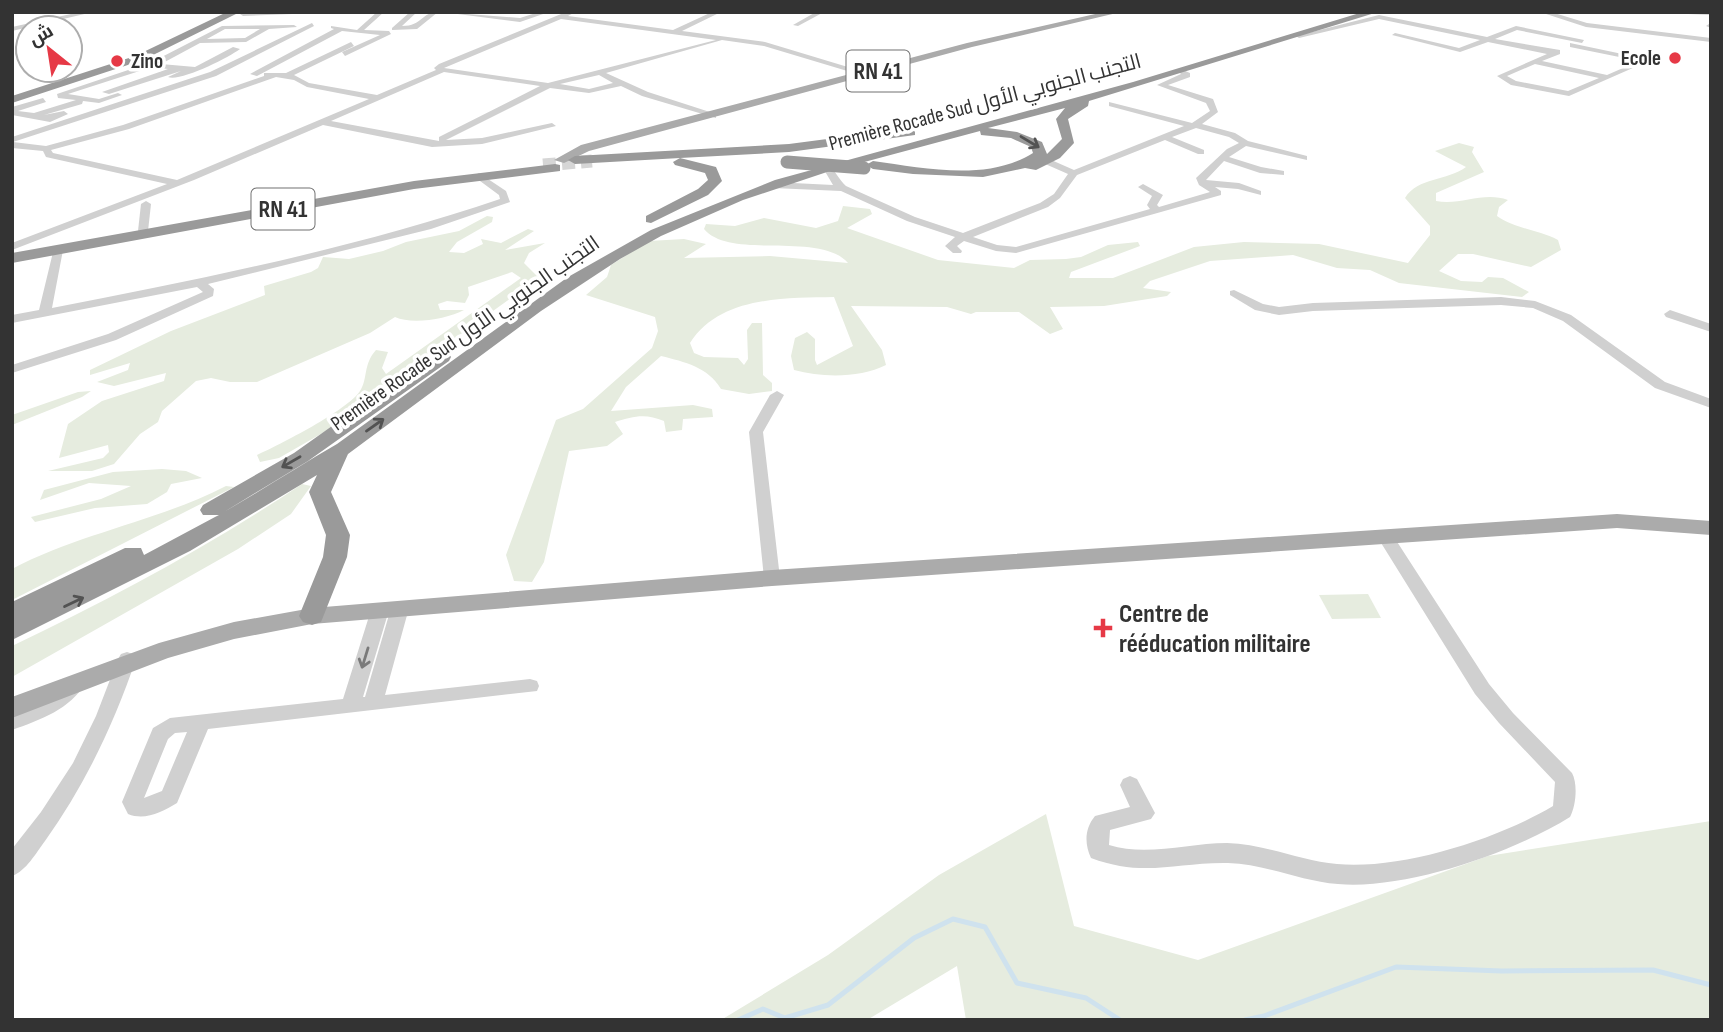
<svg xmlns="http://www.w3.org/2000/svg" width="1723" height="1032" font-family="'Sofia Sans Condensed',Cairo,sans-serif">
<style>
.green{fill:#e6ecdf}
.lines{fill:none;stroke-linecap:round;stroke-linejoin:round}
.stream{stroke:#cfe2ee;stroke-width:5}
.highway-tunnel{stroke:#d6d6d6;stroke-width:13;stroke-dasharray:13 6;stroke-linecap:butt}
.minor{fill:#d0d0d0;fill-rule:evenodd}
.major{fill:#ababab;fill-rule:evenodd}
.highway{fill:#9a9a9a;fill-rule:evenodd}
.highway-bridge{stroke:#9a9a9a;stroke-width:13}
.oneway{stroke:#525252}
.oneway2{stroke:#7a7a7a}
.poi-dot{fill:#e63946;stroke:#fff;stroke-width:2.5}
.labels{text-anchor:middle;stroke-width:7;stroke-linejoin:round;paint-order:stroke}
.far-poi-label{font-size:21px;font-weight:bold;fill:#333;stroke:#fff;text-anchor:end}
.far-street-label{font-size:21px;fill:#333;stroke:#fff}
.shield{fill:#fff;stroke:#707070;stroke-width:2}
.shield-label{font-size:24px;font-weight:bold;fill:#333}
.poi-label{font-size:26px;font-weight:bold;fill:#333;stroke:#fff;text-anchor:start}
</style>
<rect width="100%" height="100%" fill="#fff"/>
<!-- green -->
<g class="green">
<path d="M 1459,143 L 1474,147 L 1472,152 L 1484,172 L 1436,193 L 1436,201 C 1460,206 1483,191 1508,200 L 1499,207 L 1497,216 C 1515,229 1537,229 1558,240 L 1561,250 L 1531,267 L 1473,254 L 1458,254 L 1439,271 L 1461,281 L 1482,282 L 1488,277 L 1503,278 L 1529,292 L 1522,297 L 1399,283 L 1370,270 L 1337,268 L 1293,255 L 1210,261 L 1150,281 L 1143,288 L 1171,292 L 1167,296 L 1104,306 L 1050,307 L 1063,329 L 1050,334 L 1019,312 L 976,312 L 971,314 L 947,307 L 851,306 L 882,350 L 886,365 C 860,378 823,378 794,370 L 791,356 L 795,338 L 807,332 L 815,339 L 815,360 L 817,365 L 853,346 L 834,297 C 785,298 720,296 690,343 L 694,353 L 704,357 L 738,358 L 744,365 L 748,359 L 747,330 L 752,323 L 762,323 L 763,375 L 772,383 L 772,391 L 749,394 L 721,389 C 708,367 685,362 661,356 L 626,387 L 611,411 L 693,405 L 712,409 L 713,417 L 683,419 L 682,430 L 666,432 L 664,421 C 646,413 633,416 615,422 L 623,434 L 607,446 L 569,451 L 544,562 L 532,582 L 514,581 L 506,555 L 556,420 L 583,409 L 652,348 L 658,331 L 655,317 L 586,295 L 607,277 L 611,265 L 649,241 L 684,239 L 706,244 L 684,258 L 770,256 L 848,263 C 819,230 731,261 704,229 L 706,224 L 735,226 L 764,218 L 816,228 L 838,221 L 843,206 L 870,209 L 872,214 L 847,228 L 938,260 L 1014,268 L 1030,260 L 1066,259 L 1081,257 L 1108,245 L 1138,242 L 1140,246 L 1071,272 L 1069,278 L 1113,278 L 1194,247 L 1244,242 L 1319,244 L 1408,263 L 1430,235 L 1430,226 L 1405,198 C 1418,177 1447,181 1466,167 L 1435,151 Z"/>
<path d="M 487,216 L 493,217 L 492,222 L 457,242 L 449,252 L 464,253 L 483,244 L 481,239 L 501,243 L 528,229 L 534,231 L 505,250 L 545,243 L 529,253 L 524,263 L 539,278 L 326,431 L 279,458 L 260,462 L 257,455 C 279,445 348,410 360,391 C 368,379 363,364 376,350 L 388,352 L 382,368 L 386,374 L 521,278 L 512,272 L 468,287 L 469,295 L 465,303 L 447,301 L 438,304 L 440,310 L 464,310 C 447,319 412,325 395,317 L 370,333 L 257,382 L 230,382 L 211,378 L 196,381 L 162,411 L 158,422 L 140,434 L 114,464 L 92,471 L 48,471 L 103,458 L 109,452 L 108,445 L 59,458 L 68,424 L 102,401 L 164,381 L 166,373 L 114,386 L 97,382 L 128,370 L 130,363 L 90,375 L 90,370 L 171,331 L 265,295 L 264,286 L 311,272 L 318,268 L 323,257 L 349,259 L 383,251 L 406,242 L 459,231 Z"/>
<polygon points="91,391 82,397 12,425 12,415 78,392"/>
<polygon points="162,469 186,471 202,478 171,484 167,492 147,504 95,508 35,522 31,517 101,499 131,486 89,483 40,500 44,490 113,472"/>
<path d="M 302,484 L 311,486 L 291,514 L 238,549 L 12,677 L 12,646 C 113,598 209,546 302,484 Z"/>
<path d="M 226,486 L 234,487 L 12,600 L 12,569 C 80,533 158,521 226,486 Z"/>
<polygon points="1368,594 1381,618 1332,619 1319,595"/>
<polygon points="1046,814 1074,926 1198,960 1488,856 1711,821 1711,1020 966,1020 957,966 867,1020 721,1020 828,955 939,875"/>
</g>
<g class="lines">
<!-- stream -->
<g class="stream">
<polyline points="738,1020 763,1009 785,1018 828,1005 914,938 953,919 985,927 1017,983 1086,998 1120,1020"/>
<polyline points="1245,1020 1264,1016 1396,967 1502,971 1653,970 1711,985"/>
</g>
<!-- highway-tunnel -->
<polyline class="highway-tunnel" points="543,165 592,161"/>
<!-- minor -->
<g class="minor">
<polygon points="12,12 19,12 12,15"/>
<polygon points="80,12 93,12 12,31 12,27"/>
<polygon points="242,12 343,12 243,16 240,14"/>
<polygon points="377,12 384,12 364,30 389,31 391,34 345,56 342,52 380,35 342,31 257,76 250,74 334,29 331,28 331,26 357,30"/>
<path d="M 410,12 L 417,12 L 402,26 C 423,26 421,12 438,12 L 417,29 L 392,30 L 392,28 Z"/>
<polygon points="442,12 520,18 539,12 546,13 520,22"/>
<path d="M 566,12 L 575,12 L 568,16 L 673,30 L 712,12 L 721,12 L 682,31 L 765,42 L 871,74 L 864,76 L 764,46 L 722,40 L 606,73 L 648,92 L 716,114 L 716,118 L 642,96 L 621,86 L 589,93 L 550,88 L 446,140 L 482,138 L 552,123 L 556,126 L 482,144 L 432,147 L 323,125 L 194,180 L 12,250 L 12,243 L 167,184 L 46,157 L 43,151 L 12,148 L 12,137 L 210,72 L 312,23 L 314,26 L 216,76 L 13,142 L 46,146 L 123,125 L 264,76 L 264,73 L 286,73 L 351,42 L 354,46 L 294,75 L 309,83 L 377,95 L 436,70 L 434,68 L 439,64 ZM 561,19 L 716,40 L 548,83 L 444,68 ZM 444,72 L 540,86 L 439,137 L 439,141 L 331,121 ZM 599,75 L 613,83 L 589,89 L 560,84 ZM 276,77 L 294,80 L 307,87 L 369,99 L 177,180 L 53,153 L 51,150 L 129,129 Z"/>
<polygon points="816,12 824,12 798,26 793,25"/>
<polygon points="1540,12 1551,12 1587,23 1711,38 1711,42 1586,27"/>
<polygon points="1685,12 1711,12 1711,15 1688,14"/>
<path d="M 1379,15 L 1487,37 L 1516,26 L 1584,40 L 1582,43 L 1517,30 L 1495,39 L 1560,50 L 1560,54 L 1542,61 L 1607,75 L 1639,61 L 1570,47 L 1570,43 L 1651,60 L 1569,96 L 1511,85 L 1497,76 L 1547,54 L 1488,42 L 1460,52 L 1392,35 L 1395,33 L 1459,48 L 1480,40 L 1379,19 L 1299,38 L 1296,36 ZM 1535,64 L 1599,78 L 1568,91 L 1516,81 L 1507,76 Z"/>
<polygon points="1709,24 1711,24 1711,28 1706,26"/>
<path d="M 222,26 L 294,25 L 297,27 L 269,29 L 246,42 L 200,43 L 161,64 L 195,67 L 233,47 L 240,49 C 228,58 180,82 168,77 L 181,71 L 109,94 L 102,92 L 168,69 L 152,67 L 68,94 L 99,99 L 118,93 L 122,95 L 99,103 L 83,101 L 82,104 L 44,115 L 64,111 L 68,114 L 50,122 L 12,115 L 12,107 L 43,98 L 46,102 L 18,111 L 34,113 L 76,100 L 58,98 L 57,94 L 152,62 ZM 225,29 L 260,29 L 245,38 L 207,39 Z"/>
<path d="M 1183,70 L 1190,73 L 1190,77 L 1168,85 L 1213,99 L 1218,112 L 1202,124 L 1235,133 L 1248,141 L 1307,156 L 1307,160 L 1246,146 L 1229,157 L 1261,167 L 1284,171 L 1284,175 L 1260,173 L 1224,161 L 1206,180 L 1239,183 L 1261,191 L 1261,195 L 1238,189 L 1215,187 L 1221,191 L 1221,195 L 1016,253 L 996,251 L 964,241 L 957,246 L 962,251 L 961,253 L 953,253 L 945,246 L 955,237 L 907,221 L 841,191 L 773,188 L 768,185 L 773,182 L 833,185 L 823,168 L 828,165 C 833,167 839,180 846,186 L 915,217 L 963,233 L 1040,203 L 1054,194 L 1068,174 L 1043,163 L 1043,159 L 1049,159 L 1074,170 L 1184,126 L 1109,106 L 1109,102 L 1192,123 L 1210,111 L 1206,103 L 1157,85 L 1181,74 L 1179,72 ZM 1196,128 L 1229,137 L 1239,143 L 1227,149 L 1196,178 L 1199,185 L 1210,192 L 1159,207 L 1157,205 L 1163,195 L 1143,184 L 1138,187 L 1152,196 L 1147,205 L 1150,209 L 1016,247 L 997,245 L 973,237 L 1048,207 L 1060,198 L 1077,175 L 1165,140 L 1198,154 L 1204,154 L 1204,150 L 1172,137 Z"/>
<path d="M 479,173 L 506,191 L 510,202 L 431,229 L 208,284 L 214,289 L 213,296 L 116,340 L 12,373 L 12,365 L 108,334 L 203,292 L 197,287 L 12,323 L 12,315 L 39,310 L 54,248 L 63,250 L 52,308 C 203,279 355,248 500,199 L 499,195 L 476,178 L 474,176 Z"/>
<polygon points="146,201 151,204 148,231 143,234 138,231 141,204"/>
<polygon points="1234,290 1263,304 1279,307 1313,303 1501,297 1535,301 1571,315 1665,382 1711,399 1711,408 1655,388 1563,321 1533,308 1501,305 1313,311 1279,315 1255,310 1230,295 1230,291"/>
<polygon points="1670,310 1711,324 1711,332 1666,317 1664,314"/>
<polygon points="777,391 784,395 763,432 780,578 772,584 764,578 749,432 770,395"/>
<path d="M 1386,533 L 1392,534 L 1489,684 L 1513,713 L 1572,773 C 1578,784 1576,806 1570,817 C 1512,853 1406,890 1338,884 C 1300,881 1266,864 1228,863 C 1176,862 1144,878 1091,858 C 1084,843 1085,828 1095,816 L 1130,807 L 1120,785 L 1123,779 L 1130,776 L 1137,779 L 1155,813 L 1151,819 L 1110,830 L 1109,845 C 1147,857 1188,843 1227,843 C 1265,844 1300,861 1337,864 C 1401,870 1498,839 1553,806 L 1555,782 L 1499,723 L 1475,694 L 1378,538 Z"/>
<path d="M 400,602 L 406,604 L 409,608 L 385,695 L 530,679 L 537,681 L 539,686 L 537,691 L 208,729 L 177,803 C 162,812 145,821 128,814 L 122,802 L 153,728 L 170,718 L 343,699 L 371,610 L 374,606 L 386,606 L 389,610 L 363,697 L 365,697 L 391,608 L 394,604 ZM 187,732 L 162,791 L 144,798 L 168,739 L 175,733 Z"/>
<path d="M 127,652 L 133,654 L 136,659 C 114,724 85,785 45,841 C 36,853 26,871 12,876 L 12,849 L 41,812 L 73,763 L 96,716 L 118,659 L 121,654 Z"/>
<path d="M 77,675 L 84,677 L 86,682 C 71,709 40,720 12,730 L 12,714 L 50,697 L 70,677 Z"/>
</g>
<!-- major -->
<g class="major">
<polygon points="1104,12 1121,12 972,47 589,151 564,163 554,160 581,145 967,43"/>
<polygon points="1617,514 1711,521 1711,535 1617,528 772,586 312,624 234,639 168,658 12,718 12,697 159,643 234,622 312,608 772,570"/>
</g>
<!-- highway -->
<g class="highway">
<polygon points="227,12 240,12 143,60 12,103 12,96 135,56"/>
<path d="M 1363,12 L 1378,12 L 1089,101 L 1088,106 L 1068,119 L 1074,143 L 1060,158 L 1036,170 L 1025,168 L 983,177 L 913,174 L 873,169 L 866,165 L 873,161 C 924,168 987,182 1033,153 L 1031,147 L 1011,138 L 981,135 L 980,131 L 827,172 L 743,200 L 661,236 L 620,259 L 541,311 L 348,454 L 331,492 L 350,535 L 347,557 L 321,622 L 312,625 L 303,622 L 299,616 L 323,557 L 326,535 L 309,492 L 317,475 L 190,551 L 12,640 L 12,602 L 125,548 L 141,548 L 144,555 L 215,517 L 219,515 L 203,515 L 200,510 L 203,505 L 294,453 L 435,353 L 449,353 L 451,357 L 449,361 L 308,461 L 224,512 C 262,490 299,466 337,444 L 568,277 L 651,230 L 775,180 L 1133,82 ZM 1065,108 L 1056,119 L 1062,139 L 1047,154 L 1042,142 L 1017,132 L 988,128 Z"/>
<polygon points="911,128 915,129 915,135 789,152 680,158 716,167 722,181 708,195 651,223 646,222 646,216 698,189 708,180 705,173 675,165 673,162 680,158 575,164 568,160 575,156 789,144"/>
<polygon points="555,164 560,165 560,171 414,189 12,263 12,253 414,181"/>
</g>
<!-- highway-bridge -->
<polyline class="highway-bridge" points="787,162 864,168"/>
</g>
<!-- one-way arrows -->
<defs><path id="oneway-shaft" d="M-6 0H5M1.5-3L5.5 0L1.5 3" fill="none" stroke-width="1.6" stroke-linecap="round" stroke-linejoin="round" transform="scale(1.75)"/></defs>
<g class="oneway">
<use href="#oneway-shaft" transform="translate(1030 142) rotate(31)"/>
<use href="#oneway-shaft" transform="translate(375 425) rotate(-35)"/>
<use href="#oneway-shaft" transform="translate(291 462) rotate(150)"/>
<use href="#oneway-shaft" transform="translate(74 602) rotate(-26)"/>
</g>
<use class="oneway2" href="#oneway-shaft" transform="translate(365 658) rotate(107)"/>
<!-- markers -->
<g class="poi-dot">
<circle cx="1675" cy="58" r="7"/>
<circle cx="117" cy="61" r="7"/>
<path d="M1099.5 617.5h7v7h7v7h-7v7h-7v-7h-7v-7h7z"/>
</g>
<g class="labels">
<!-- far-poi labels -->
<g class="far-poi-label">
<text x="1661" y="65">Ecole</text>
<text x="131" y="68" text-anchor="start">Zino</text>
</g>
<!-- far-street labels -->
<g class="far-street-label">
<text transform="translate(985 102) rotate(-15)" y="7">Première Rocade Sud التجنب الجنوبي الأول</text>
<text transform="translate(465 333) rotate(-35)" y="7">Première Rocade Sud التجنب الجنوبي الأول</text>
</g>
<!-- shield labels -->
<g class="shield">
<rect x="846.5" y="50.5" width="63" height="41" rx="5"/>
<rect x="251.5" y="188.5" width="63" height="41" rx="5"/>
</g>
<g class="shield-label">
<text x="878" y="79">RN 41</text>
<text x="283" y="217">RN 41</text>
</g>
<!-- poi labels -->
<g class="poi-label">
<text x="1119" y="622">Centre de<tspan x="1119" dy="30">rééducation militaire</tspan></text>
</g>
</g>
<!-- border -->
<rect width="1723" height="1032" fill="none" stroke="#333333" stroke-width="28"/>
<!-- north arrow -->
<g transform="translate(49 49) rotate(330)"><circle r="33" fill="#ffffff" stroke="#adadad" stroke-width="2"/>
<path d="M0-5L12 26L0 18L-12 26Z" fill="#e63946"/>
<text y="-10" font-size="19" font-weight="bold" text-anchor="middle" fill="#333333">ش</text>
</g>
</svg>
